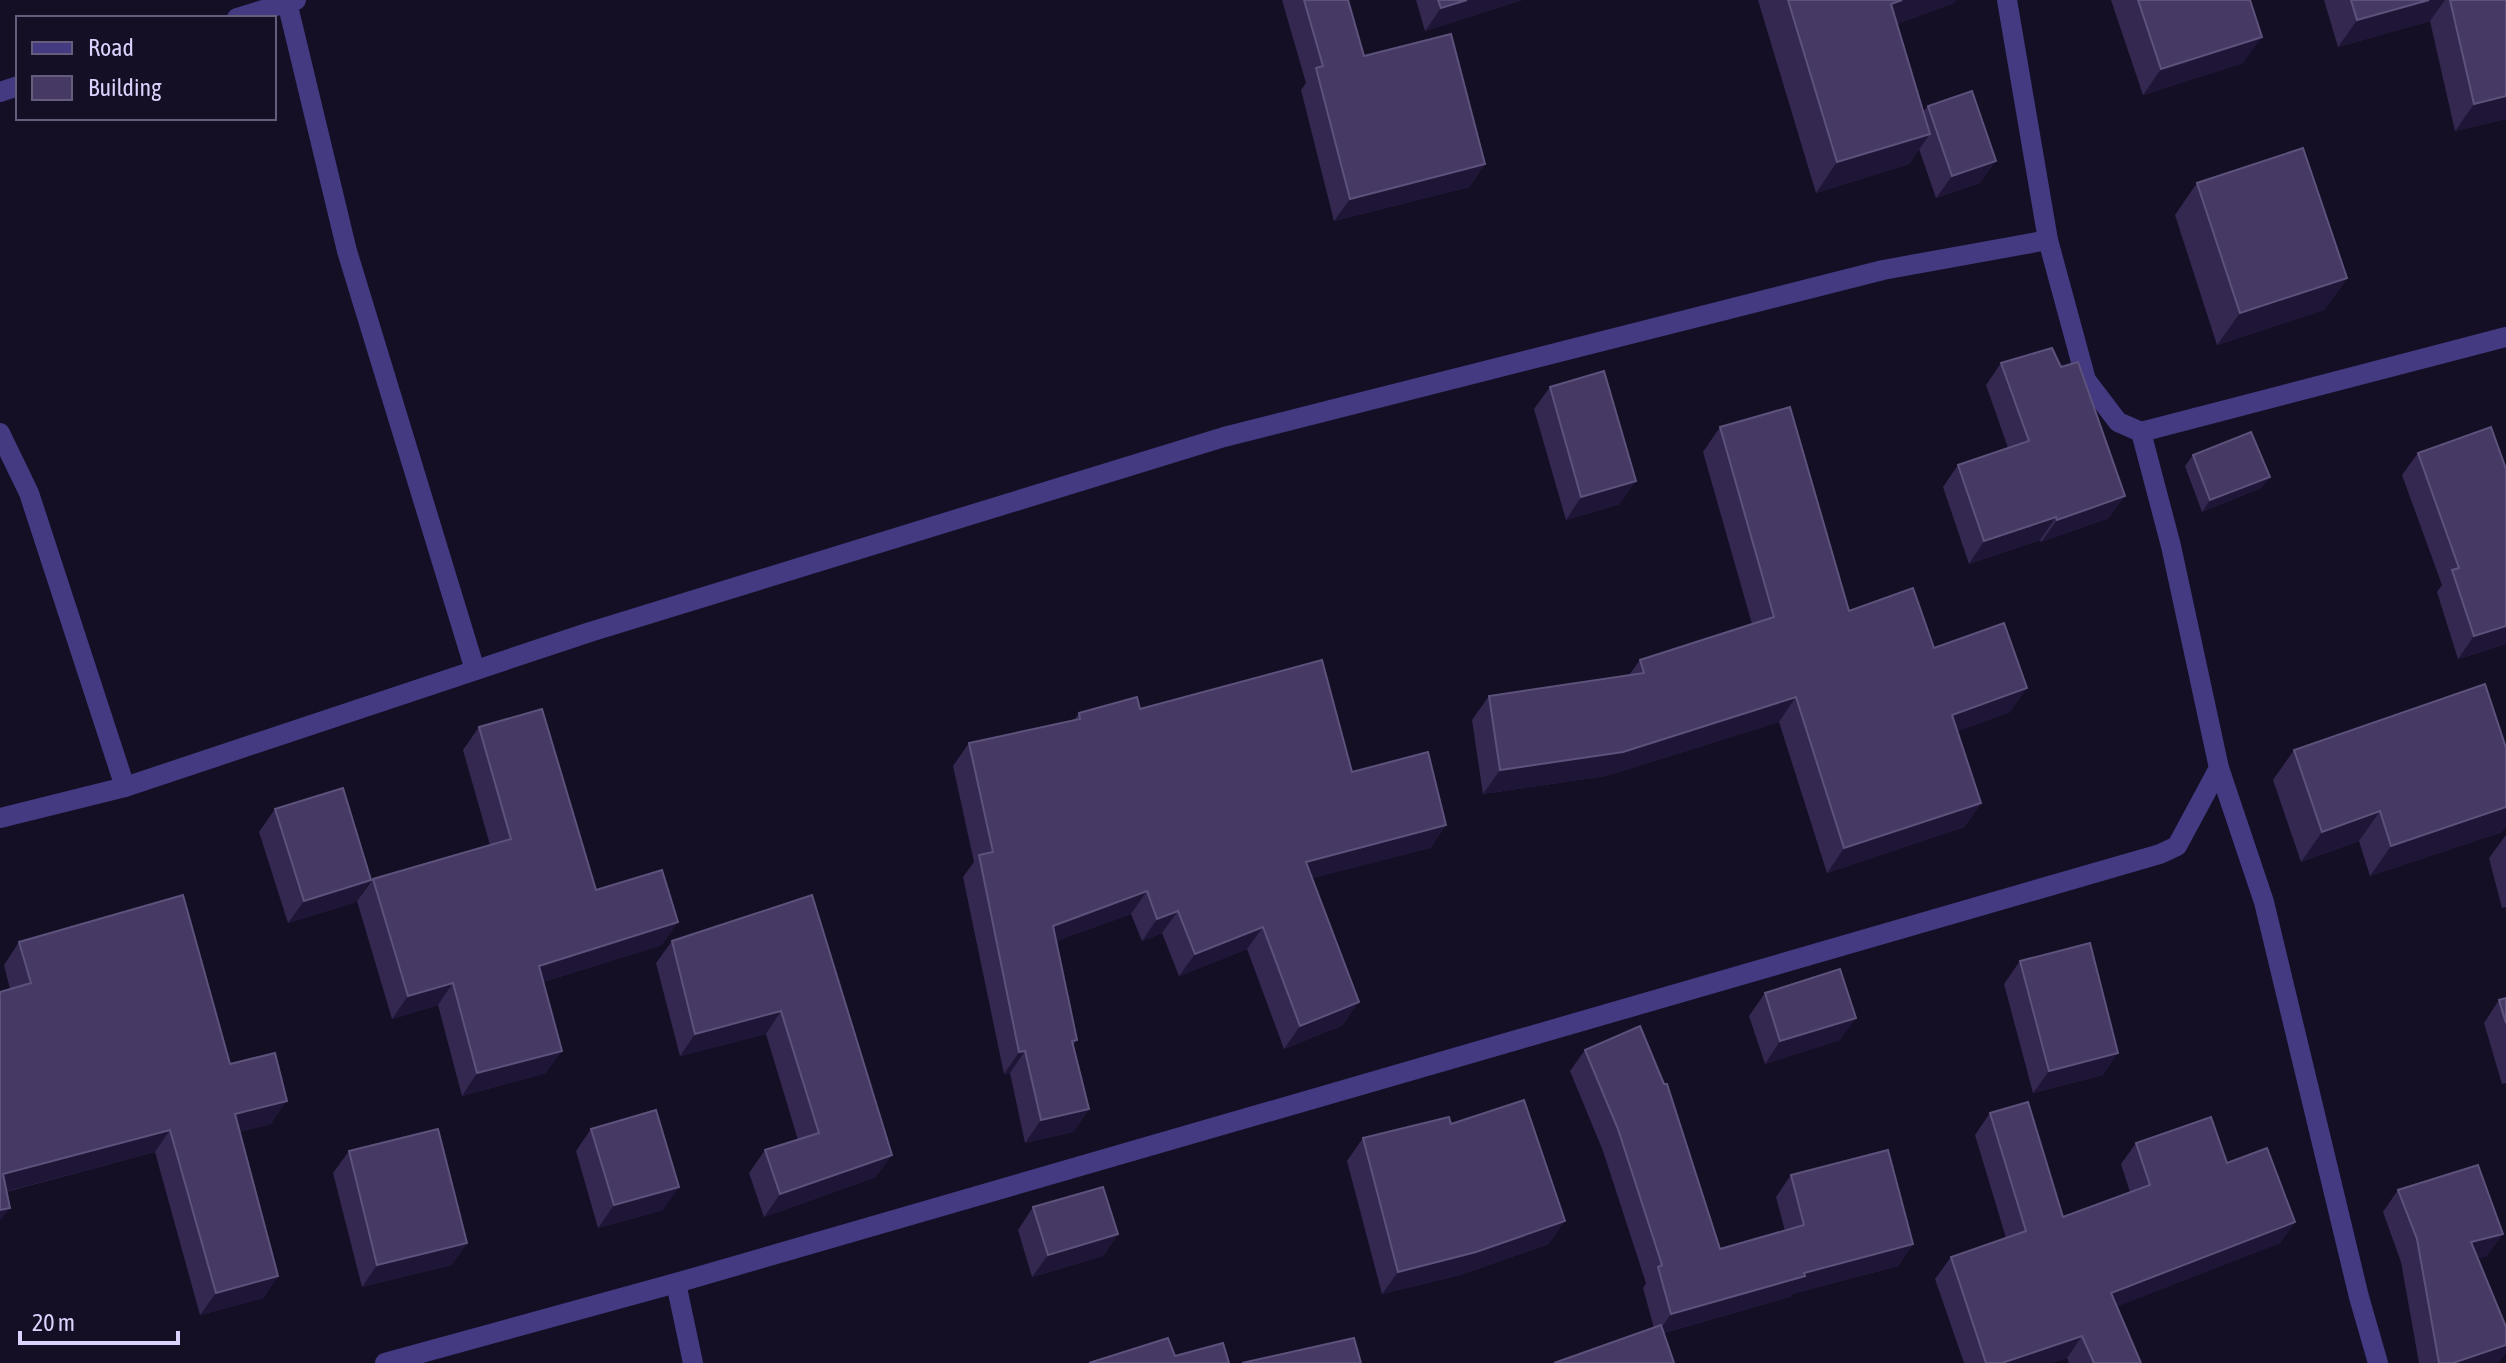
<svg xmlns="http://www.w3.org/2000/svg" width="2506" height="1363" font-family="'Asap Condensed',sans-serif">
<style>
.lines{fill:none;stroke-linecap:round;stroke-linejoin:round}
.minor{stroke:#433a82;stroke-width:20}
.wall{fill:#342851}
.shaded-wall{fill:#1f1637}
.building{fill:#463a64;stroke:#5d527c;stroke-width:2}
</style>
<rect width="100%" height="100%" fill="#140f24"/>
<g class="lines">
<!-- minor -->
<g class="minor">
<polyline points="2007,0 2048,240 2086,380 2118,422 2141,432 2171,546 2219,768 2264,902 2359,1297 2378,1363"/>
<polyline points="287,2 347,251 475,670"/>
<polyline points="237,18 296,0"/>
<polyline points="0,92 18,86"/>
<polyline points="2141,432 2506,337"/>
<polyline points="0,433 29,493 125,787"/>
<polyline points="0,818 125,787 590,632 1224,437 1883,270 2048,240"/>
<polyline points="676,1283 693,1363"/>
<polyline points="385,1363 676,1283 2160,854 2177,846 2219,768"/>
</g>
</g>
<!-- wall -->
<g class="wall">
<polygon points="1282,0 1348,0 1364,56 1485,164 1469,187 1334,221 1301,90 1306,83"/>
<polygon points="1416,0 1522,0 1425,31"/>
<polygon points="1758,0 1956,0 1954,3 1897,24 1923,112 1928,106 1980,183 1936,198 1919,149 1909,164 1816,193"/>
<polygon points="2111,0 2250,0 2243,63 2143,95"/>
<polygon points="2324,0 2506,0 2506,119 2455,131 2430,21 2338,47"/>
<polygon points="2197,183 2347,278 2324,310 2217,345 2175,215"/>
<polygon points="2001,363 2109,518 2041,542 2040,540 1969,564 1943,487 1958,465 2008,448 1986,385"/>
<polygon points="1550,387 1620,504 1566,520 1534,409"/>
<polygon points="1720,427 1849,611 1934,648 2010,712 1958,731 1981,803 1964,827 1827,873 1779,722 1606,776 1483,794 1472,720 1489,696 1629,675 1640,660 1752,624 1703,452"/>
<polygon points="2418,453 2506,469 2506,644 2458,659 2437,592 2442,585 2402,475"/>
<polygon points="2193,455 2270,477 2261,488 2202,512 2185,466"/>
<polygon points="1140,709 1352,772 1446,825 1430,848 1312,878 1343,1025 1284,1049 1247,949 1179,976 1162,933 1142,941 1131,914 1056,941 1077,1040 1073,1045 1089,1109 1073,1132 1025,1143 1010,1073 1004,1074 963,877 974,862 953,766 969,743 1074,720 1079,713"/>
<polygon points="479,727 596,890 662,945 543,982 546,1073 462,1096 438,1005 392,1019 357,901 373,879 490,845 463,750"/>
<polygon points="2294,750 2502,832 2370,876 2359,841 2301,862 2273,780"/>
<polygon points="275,809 356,902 288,923 259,832"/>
<polygon points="2506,835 2506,907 2502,908 2489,858"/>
<polygon points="812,895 876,1177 764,1217 749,1173 765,1150 798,1140 766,1034 680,1056 656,963 672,941"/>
<polygon points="19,942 230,1064 271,1124 239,1132 278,1276 263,1298 200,1315 155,1152 6,1192 10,989 4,965"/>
<polygon points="2020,961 2103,1075 2033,1093 2004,984"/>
<polygon points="1765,993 1840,1040 1765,1064 1749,1016"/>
<polygon points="2506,998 2506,1083 2502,1084 2484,1023 2499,1000"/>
<polygon points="1585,1050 1720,1249 1785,1231 1776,1197 1791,1175 1913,1244 1898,1266 1792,1294 1790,1297 1664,1333 1654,1328 1643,1288 1646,1283 1603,1151 1570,1071"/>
<polygon points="1990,1113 2063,1217 2130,1192 2121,1164 2136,1143 2227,1163 2295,1222 2280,1243 2117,1306 2141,1363 2069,1363 2067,1358 2051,1363 1964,1363 1935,1279 1951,1257 2006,1238 1975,1135"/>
<polygon points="1451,1124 1549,1244 1460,1275 1382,1294 1347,1161 1363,1138"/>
<polygon points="591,1129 663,1210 598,1228 576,1151"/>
<polygon points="349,1151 467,1243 451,1265 362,1287 333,1173"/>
<polygon points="2398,1190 2487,1256 2478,1258 2506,1352 2498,1363 2419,1363 2401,1262 2383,1212"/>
<polygon points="1033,1207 1118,1234 1103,1256 1032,1277 1018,1230"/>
</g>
<!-- shaded-wall -->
<g class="shaded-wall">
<polygon points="1467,0 1522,0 1425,31 1441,8"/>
<polygon points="1902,0 1956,0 1954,3 1870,34 1891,4"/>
<polygon points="2429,0 2445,0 2430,21 2338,47 2357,20"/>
<polygon points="2262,37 2243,63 2143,95 2161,69"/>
<polygon points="2506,96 2506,119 2455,131 2474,104"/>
<polygon points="1930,134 1909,164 1816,193 1837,162"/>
<polygon points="1996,161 1980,183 1936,198 1952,176"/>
<polygon points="1485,164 1469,187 1334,221 1350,199"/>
<polygon points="2347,278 2324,310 2217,345 2240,313"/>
<polygon points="2270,477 2261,488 2202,512 2210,500"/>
<polygon points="1636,481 1620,504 1566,520 1581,497"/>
<polygon points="2125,496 2109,518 2041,542 2057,520"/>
<polygon points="2056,517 2040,540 1969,564 1984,541"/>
<polygon points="2506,626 2506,644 2458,659 2474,636"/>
<polygon points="2027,688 2010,712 1935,740 1952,715"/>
<polygon points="1796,697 1779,722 1606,776 1483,794 1500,770"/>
<polygon points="1981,803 1964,827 1827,873 1844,848"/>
<polygon points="2506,807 2506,827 2502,832 2370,876 2391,846"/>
<polygon points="2380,811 2359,841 2301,862 2322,832"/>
<polygon points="1446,825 1430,848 1290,884 1306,862"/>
<polygon points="371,880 356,902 288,923 304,901"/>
<polygon points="1147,891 1131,914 1037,948 1053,926"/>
<polygon points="1178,911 1162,933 1142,941 1157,919"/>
<polygon points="678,922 662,945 523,988 539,966"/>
<polygon points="1263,927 1247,949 1179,976 1195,954"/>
<polygon points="453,983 438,1005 392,1019 408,996"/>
<polygon points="1359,1002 1343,1025 1284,1049 1300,1026"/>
<polygon points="781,1011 766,1034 680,1056 695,1034"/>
<polygon points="1856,1018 1840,1040 1765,1064 1780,1041"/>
<polygon points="562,1051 546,1073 462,1096 477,1073"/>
<polygon points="1025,1051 1010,1073 1004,1074 1019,1052"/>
<polygon points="2118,1053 2103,1075 2033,1093 2049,1071"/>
<polygon points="287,1101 271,1124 219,1137 235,1114"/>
<polygon points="1089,1109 1073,1132 1025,1143 1041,1120"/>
<polygon points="170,1130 155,1152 0,1193 3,1174"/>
<polygon points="892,1155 876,1177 764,1217 780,1194"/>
<polygon points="679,1187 663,1210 598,1228 614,1205"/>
<polygon points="10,1208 0,1221 0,1210"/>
<polygon points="1565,1221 1549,1244 1460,1275 1382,1294 1398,1272"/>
<polygon points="2295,1222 2280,1243 2096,1315 2111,1293"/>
<polygon points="1118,1234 1103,1256 1032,1277 1048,1255"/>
<polygon points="2503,1234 2487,1256 2456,1264 2471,1242"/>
<polygon points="467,1243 451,1265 362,1287 377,1265"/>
<polygon points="1913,1244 1898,1266 1792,1294 1790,1297 1656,1335 1671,1314 1804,1273"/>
<polygon points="278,1276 263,1298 200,1315 216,1293"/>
<polygon points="2082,1336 2067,1358 2051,1363 2002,1363"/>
<polygon points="2506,1345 2506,1352 2498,1363 2453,1363"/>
</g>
<!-- building -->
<g class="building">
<polygon points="1304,0 1348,0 1364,56 1451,34 1485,164 1350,199 1316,68 1323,66"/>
<polygon points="1438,0 1467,0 1441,8"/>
<polygon points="1788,0 1902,0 1891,4 1930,134 1837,162"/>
<polygon points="2138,0 2250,0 2262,37 2161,69"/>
<polygon points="2351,0 2429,0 2357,20"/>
<polygon points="2450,0 2506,0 2506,96 2474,104"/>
<polygon points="1972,91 1996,161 1952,176 1928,106"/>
<polygon points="2303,148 2347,278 2240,313 2197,183"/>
<polygon points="2052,348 2061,367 2078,362 2125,496 2057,520 2056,517 1984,541 1958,465 2029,441 2001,363"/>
<polygon points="1604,371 1636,481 1581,497 1550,387"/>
<polygon points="1790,407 1849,611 1913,588 1934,648 2004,623 2027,688 1952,715 1981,803 1844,848 1796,697 1623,752 1500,770 1489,696 1644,673 1640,660 1774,617 1720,427"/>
<polygon points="2491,427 2506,469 2506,626 2474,636 2452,570 2459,568 2418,453"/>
<polygon points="2251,432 2270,477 2210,500 2193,455"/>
<polygon points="1322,660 1352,772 1428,752 1446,825 1306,862 1359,1002 1300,1026 1263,927 1195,954 1178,911 1157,919 1147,891 1053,926 1077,1040 1072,1041 1089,1109 1041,1120 1025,1051 1019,1052 979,855 993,852 969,743 1080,719 1079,713 1137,697 1140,709"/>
<polygon points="2485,684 2506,748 2506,807 2391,846 2380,811 2322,832 2294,750"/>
<polygon points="542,709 596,890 662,870 678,922 539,966 562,1051 477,1073 453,983 408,996 373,879 511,839 479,727"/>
<polygon points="343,788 371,880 304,901 275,809"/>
<polygon points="183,895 230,1064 275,1053 287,1101 235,1114 278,1276 216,1293 170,1130 3,1174 10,1208 0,1210 0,992 31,983 19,942"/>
<polygon points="812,895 892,1155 780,1194 765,1150 819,1133 781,1011 695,1034 672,941"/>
<polygon points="2090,943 2118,1053 2049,1071 2020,961"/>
<polygon points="1840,969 1856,1018 1780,1041 1765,993"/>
<polygon points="2506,998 2506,1023 2499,1000"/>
<polygon points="1640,1026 1664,1084 1667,1084 1720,1249 1804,1225 1791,1175 1888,1150 1913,1244 1804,1273 1805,1276 1671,1314 1658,1267 1662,1265 1618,1129 1585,1050"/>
<polygon points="1524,1100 1565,1221 1476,1252 1398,1272 1363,1138 1449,1117 1451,1124"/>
<polygon points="2028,1102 2063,1217 2150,1185 2136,1143 2211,1117 2227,1163 2267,1148 2295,1222 2111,1293 2141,1363 2094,1363 2082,1336 2002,1363 1986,1363 1951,1257 2026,1231 1990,1113"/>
<polygon points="656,1110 679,1187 614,1205 591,1129"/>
<polygon points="438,1129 467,1243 377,1265 349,1151"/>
<polygon points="2478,1165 2503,1234 2471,1242 2506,1327 2506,1345 2453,1363 2439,1363 2417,1239 2398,1190"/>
<polygon points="1103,1187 1118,1234 1048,1255 1033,1207"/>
<polygon points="1661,1325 1674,1363 1554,1363"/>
<polygon points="1168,1338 1175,1356 1223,1343 1229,1363 1089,1363"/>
<polygon points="1354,1338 1361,1363 1242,1363"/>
</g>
<!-- legend -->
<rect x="16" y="16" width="260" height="104" fill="#140f24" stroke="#645d7b" stroke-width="2"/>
<rect x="32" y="42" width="40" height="12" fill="#433a82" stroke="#645d7b" stroke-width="2"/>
<text x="88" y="56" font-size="24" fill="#dbd2fe">Road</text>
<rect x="32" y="76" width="40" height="24" fill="#463a64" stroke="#645d7b" stroke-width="2"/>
<text x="88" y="96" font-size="24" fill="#dbd2fe">Building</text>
<!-- scale -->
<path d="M20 1331v12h158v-12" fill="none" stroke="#dbd2fe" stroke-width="4"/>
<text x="32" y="1331" font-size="24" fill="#dbd2fe" stroke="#140f24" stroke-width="6" paint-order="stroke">20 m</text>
</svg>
